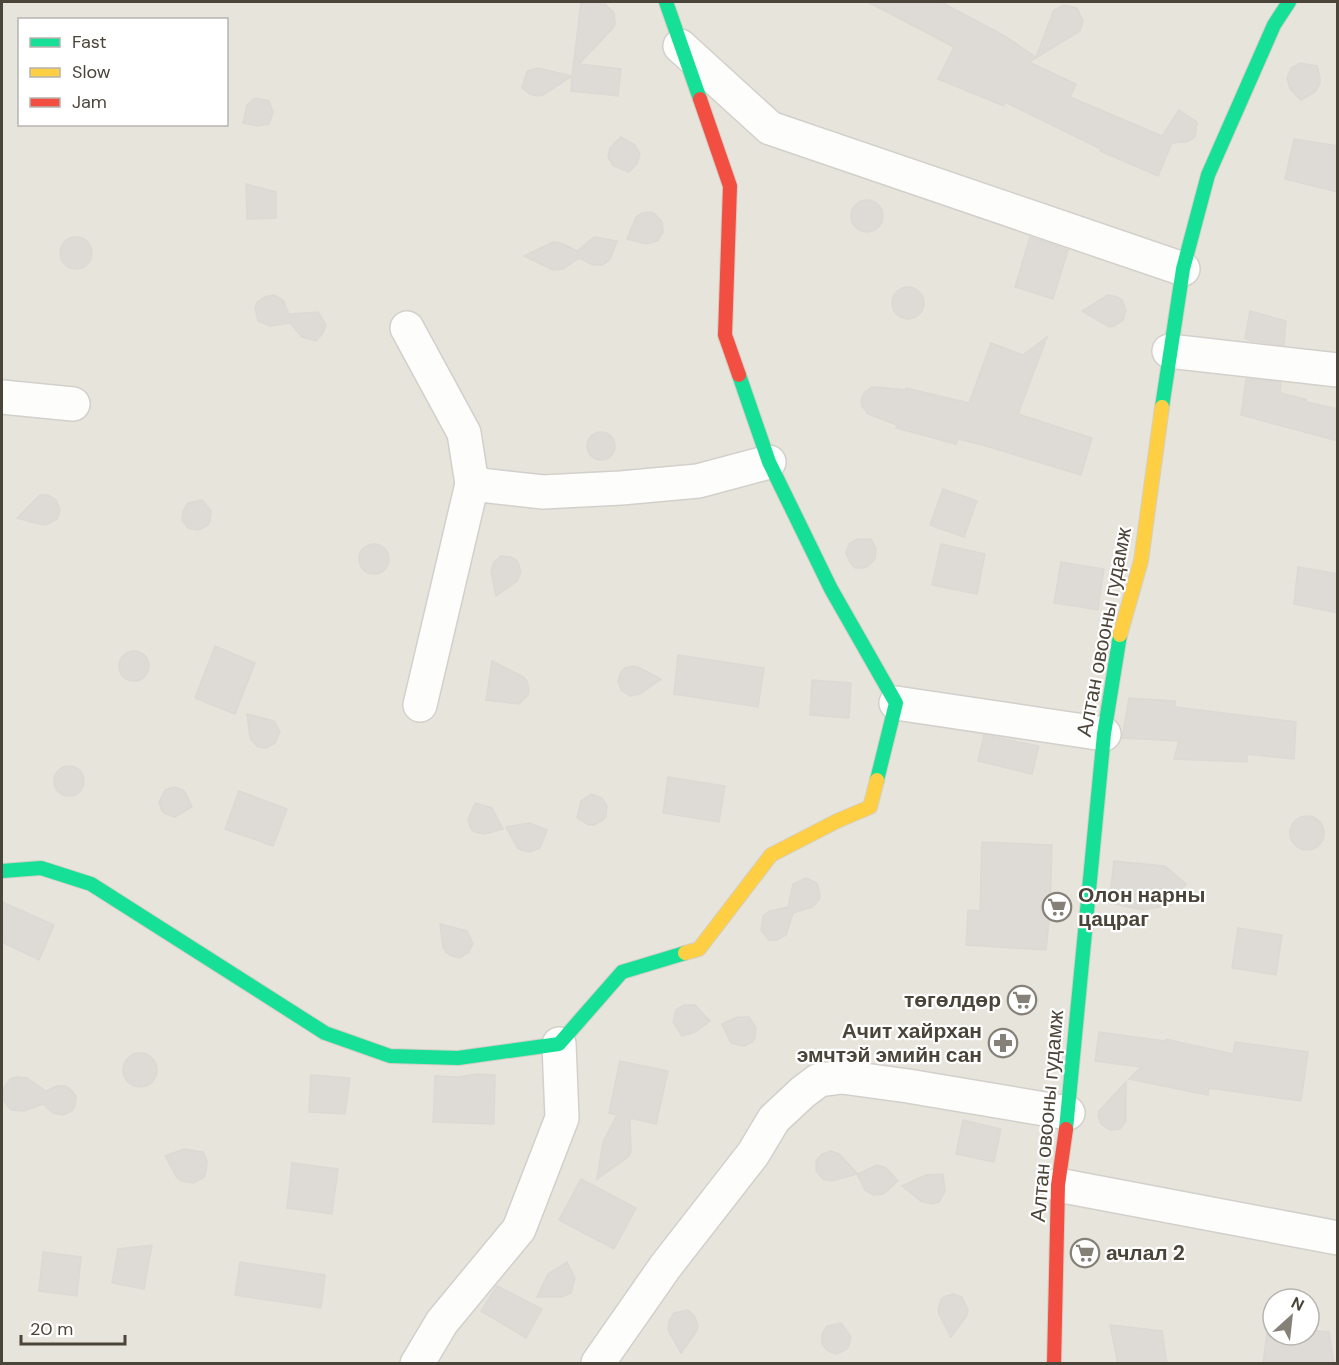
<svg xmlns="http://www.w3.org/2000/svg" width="1339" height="1365" font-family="'DM Sans',sans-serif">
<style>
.residential{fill:#e7e4dc;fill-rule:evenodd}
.building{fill:#dedbd6;stroke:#dcd9d4;stroke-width:1.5}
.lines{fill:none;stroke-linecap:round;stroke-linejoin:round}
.street-casing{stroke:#d2d0cb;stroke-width:36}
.fast-casing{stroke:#d3cfc5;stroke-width:16}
.slow-casing{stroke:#d3cfc5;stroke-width:16}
.jam-casing{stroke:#d3cfc5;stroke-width:16}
.street{stroke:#fdfdfc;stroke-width:33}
.fast{stroke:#16e098;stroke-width:14}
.slow{stroke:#ffcf43;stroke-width:14}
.jam{stroke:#f24e42;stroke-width:14}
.labels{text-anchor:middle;stroke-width:4.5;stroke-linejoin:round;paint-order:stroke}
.street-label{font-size:21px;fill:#4b4439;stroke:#fff}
.poi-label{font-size:21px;font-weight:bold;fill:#4b4439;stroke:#fff;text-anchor:start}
</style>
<rect width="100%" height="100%" fill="#f4f2ee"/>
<!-- residential -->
<path class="residential" d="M 2,2 L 1337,2 L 1337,1363 L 2,1363 ZM 20,20 L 226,20 L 226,124 L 20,124 ZM 1273,1299 L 1309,1299 L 1309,1335 L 1273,1335 Z"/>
<!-- building -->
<g class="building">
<polygon points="581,2 603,2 614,13 615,24 613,28 579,64 621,69 618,96 571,91 572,76 543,95 538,96 530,94 522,88 527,71 538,68 572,76"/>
<polygon points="868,2 941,2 1003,35 1036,57 1054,10 1064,5 1077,8 1083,21 1080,31 1029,62 1076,84 1070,97 1162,136 1179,110 1197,122 1195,137 1187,142 1172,143 1158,176 1100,151 1101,149 1005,102 1004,106 938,79 954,47"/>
<polygon points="1300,63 1317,66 1320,78 1320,83 1315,92 1301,100 1290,89 1287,78 1291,68"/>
<polygon points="255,98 269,101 273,112 269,124 257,126 243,123 247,105"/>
<polygon points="621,137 635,145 640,154 637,164 629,172 613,166 608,157 610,148"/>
<polygon points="1294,139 1338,146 1338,192 1285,179"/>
<polygon points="246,184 276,192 276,218 247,219"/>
<circle cx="867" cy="216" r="16"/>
<polygon points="650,212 655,214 662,222 663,232 660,237 657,241 646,244 627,239 636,217 642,213"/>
<polygon points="594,237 617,241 610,259 603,265 593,265 579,258 563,269 553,270 524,256 553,242 561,243 577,251"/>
<polygon points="1030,237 1068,250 1053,299 1015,287"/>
<circle cx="76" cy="253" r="16"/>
<circle cx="908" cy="303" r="16"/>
<polygon points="274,295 283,300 289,314 318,312 326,325 323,333 316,341 302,337 290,323 270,326 258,321 255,308 257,303 264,297"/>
<polygon points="1108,295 1117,297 1122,300 1126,310 1123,320 1114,326 1109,327 1082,311"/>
<polygon points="1250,311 1286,321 1284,345 1251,341 1245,338"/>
<polygon points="1047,337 1018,414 1092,438 1081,475 983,445 958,439 956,444 896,428 897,425 868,414 862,406 861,400 864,393 872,387 877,387 906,390 906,388 969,403 991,343 1023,355"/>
<polygon points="1246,379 1281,382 1280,393 1306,399 1306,402 1338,409 1338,441 1241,415"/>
<circle cx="601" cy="446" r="14"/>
<polygon points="943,489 977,501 964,537 930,525"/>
<polygon points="40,495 48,495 56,500 60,510 57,519 48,524 43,525 17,518"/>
<polygon points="202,500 211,511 210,521 207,526 198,530 188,528 182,520 183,511 188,503"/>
<polygon points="857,539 871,539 876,549 875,559 868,566 863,568 855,568 850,562 846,553 849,544"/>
<polygon points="941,544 985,554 977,594 932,585"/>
<circle cx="374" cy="559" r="15"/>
<polygon points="501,556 511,557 515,559 518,562 521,572 517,581 496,596 491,571 494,562"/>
<polygon points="1061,562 1104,569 1098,610 1054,603"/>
<polygon points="1298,567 1338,574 1338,613 1294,604"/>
<polygon points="215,646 255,663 235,714 195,698"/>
<circle cx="134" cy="666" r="15"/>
<polygon points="678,655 764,668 758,707 674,694"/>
<polygon points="492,661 524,677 527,681 529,690 528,695 519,704 486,700"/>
<polygon points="633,666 638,667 661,679 640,694 630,696 621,690 618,681 621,672 625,668"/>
<polygon points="812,680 851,683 849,718 810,715"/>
<polygon points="1129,698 1175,701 1175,707 1296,722 1294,759 1247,754 1247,762 1174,759 1179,741 1122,738"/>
<polygon points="247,714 274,721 280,732 275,743 266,748 258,747 253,742 250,738"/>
<polygon points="984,735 1039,746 1032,774 978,761"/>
<circle cx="69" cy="781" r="15"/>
<polygon points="668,777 725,786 719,822 663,813"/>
<polygon points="174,787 183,790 186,794 192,807 175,817 166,814 162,811 159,802 165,790"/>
<polygon points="239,791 287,809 273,846 225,829"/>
<polygon points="591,794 602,798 607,806 606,816 603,820 594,825 589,825 577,818 581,801"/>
<polygon points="475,803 492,808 503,829 485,834 475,832 471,829 468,820"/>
<circle cx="1307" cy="833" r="17"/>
<polygon points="529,823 547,830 540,848 530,852 521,850 517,847 506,827"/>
<polygon points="982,842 1052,845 1050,912 1046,950 966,945 968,910 980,911"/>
<polygon points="1114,861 1165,866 1186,884 1171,905 1143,910 1109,903"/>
<polygon points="806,878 817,883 820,895 819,900 812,907 793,913 786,935 777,940 769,940 761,930 763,916 770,911 788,907 793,884"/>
<polygon points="2,902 54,925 39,960 2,942"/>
<polygon points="440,924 467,931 473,944 468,953 459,958 450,955 446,952 443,947"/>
<polygon points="1238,928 1282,935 1276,975 1232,968"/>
<polygon points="684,1005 695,1005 710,1021 695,1032 682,1036 673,1022 676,1010"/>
<polygon points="738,1017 749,1017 756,1028 755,1038 752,1042 744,1046 731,1043 722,1024"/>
<polygon points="1099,1032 1165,1041 1166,1039 1233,1054 1235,1042 1308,1052 1301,1101 1209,1088 1208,1095 1129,1079 1141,1067 1095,1061"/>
<circle cx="140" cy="1070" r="17"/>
<polygon points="620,1061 668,1071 656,1124 630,1118 631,1152 628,1157 597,1179 603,1142 617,1115 609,1113"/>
<polygon points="477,1074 495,1075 494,1124 433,1122 435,1076 458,1077"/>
<polygon points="311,1075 350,1078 345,1114 309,1112"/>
<polygon points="16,1077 27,1078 46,1091 57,1086 66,1086 70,1089 76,1096 75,1106 72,1111 63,1115 53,1113 43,1104 24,1111 11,1110 4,1101 3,1089 10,1079"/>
<polygon points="1126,1082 1126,1121 1120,1129 1110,1130 1101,1124 1098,1116 1099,1111"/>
<polygon points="963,1120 1001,1129 994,1162 956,1154"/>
<polygon points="184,1149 203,1152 207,1161 206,1172 204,1177 194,1183 182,1181 177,1178 165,1156"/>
<polygon points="831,1151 839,1154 858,1174 877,1165 886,1168 898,1181 883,1194 873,1195 865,1190 857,1174 832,1181 823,1179 816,1171 816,1161 822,1154"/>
<polygon points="292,1163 338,1169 332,1214 287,1208"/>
<polygon points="943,1174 945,1191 939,1202 932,1204 922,1202 902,1186 926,1175"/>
<polygon points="581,1179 636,1208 614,1249 559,1220"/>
<polygon points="152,1245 144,1289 112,1283 118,1249"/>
<polygon points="43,1252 81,1257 77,1296 39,1291"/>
<polygon points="240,1262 325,1275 321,1308 235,1295"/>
<polygon points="567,1262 575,1278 571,1293 562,1297 537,1297 548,1274"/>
<polygon points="497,1286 542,1309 526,1338 481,1311"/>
<polygon points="953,1294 962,1297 968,1310 967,1315 951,1337 939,1314 938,1309 941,1300 944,1297"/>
<polygon points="688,1310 695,1317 698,1326 696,1332 681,1353 668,1330 669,1321 674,1313"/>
<polygon points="841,1323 851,1337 849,1345 847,1349 837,1354 828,1351 822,1344 822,1334 827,1326"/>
<polygon points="1110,1325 1162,1331 1167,1364 1118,1364"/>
<polygon points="1268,1325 1273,1325 1273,1335 1309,1335 1309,1330 1329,1332 1334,1364 1263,1364"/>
</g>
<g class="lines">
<!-- street casing -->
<g class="street-casing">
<g id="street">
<polyline points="680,46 770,128 1183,269"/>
<polyline points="407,328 464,433 472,484"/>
<polyline points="1169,351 1338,370"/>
<polyline points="2,397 73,404"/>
<polyline points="896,703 1104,734"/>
<polyline points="420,705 472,484 543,492 621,488 698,481 769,462"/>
<polyline points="1058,1185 1338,1238"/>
<polyline points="598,1363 665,1267 753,1154 774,1119 803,1092 819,1080 842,1077 908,1086 1068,1113"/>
<polyline points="417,1364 442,1322 519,1229 562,1118 559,1044"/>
</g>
</g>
<!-- fast casing -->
<g class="fast-casing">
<g id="fast">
<polyline points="666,2 700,99"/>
<polyline points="739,375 769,462 831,589 896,703 877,780"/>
<polyline points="1162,407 1183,269 1208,175 1274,25 1289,2"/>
<polyline points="2,871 41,868 91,884 325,1033 390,1056 458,1058 559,1044 622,972 685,953"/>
<polyline points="1066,1129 1104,734 1120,635"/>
</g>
</g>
<!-- slow casing -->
<g class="slow-casing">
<g id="slow">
<polyline points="1120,635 1141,561 1162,407"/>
<polyline points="685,953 699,949 771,855 837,821 870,807 877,780"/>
</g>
</g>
<!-- jam casing -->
<g class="jam-casing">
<g id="jam">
<polyline points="700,99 730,186 725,335 739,375"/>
<polyline points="1054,1364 1058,1185 1066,1129"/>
</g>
</g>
<!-- street -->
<use href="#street" class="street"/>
<!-- fast -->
<use href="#fast" class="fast"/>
<!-- slow -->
<use href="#slow" class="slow"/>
<!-- jam -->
<use href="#jam" class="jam"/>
</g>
<!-- icons -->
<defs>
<g id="supermarket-ring" transform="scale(1.5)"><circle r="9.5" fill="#fff" stroke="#868178" stroke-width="1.5"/><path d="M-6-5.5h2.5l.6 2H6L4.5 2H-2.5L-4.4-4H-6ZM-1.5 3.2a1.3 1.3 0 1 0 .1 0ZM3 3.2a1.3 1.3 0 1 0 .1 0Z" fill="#868178"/></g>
<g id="pharmacy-ring" transform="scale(1.5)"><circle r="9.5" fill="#fff" stroke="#868178" stroke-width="1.5"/><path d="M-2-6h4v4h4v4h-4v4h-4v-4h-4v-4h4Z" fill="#868178"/></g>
</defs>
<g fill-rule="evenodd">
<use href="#supermarket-ring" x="1057" y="907"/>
<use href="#supermarket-ring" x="1022" y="1000"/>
<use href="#pharmacy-ring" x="1003" y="1043"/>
<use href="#supermarket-ring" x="1085" y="1253"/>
</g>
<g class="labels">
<!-- street labels -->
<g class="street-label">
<text transform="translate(1104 632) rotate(-79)" y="7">Алтан овооны гудамж</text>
<text transform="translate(1047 1116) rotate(-85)" y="7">Алтан овооны гудамж</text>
</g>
<!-- poi labels -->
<g class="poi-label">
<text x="1078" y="902">Олон нарны<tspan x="1078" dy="24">цацраг</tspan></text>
<text x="1001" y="1007" text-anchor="end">төгөлдөр</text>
<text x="982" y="1038" text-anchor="end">Ачит хайрхан<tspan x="982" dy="24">эмчтэй эмийн сан</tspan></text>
<text x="1106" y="1260">ачлал 2</text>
</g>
</g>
<!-- border -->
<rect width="1339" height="1365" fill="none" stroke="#4b4439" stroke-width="6"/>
<!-- legend -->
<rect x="18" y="18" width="210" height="108" fill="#ffffff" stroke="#b7b4b0" stroke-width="1.5"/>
<rect x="30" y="38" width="30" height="9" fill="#16e098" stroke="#b7b4b0" stroke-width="1.5"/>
<text x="72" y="48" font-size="18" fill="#4b4439">Fast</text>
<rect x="30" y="68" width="30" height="9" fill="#ffcf43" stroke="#b7b4b0" stroke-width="1.5"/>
<text x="72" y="78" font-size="18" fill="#4b4439">Slow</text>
<rect x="30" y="98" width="30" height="9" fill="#f24e42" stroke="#b7b4b0" stroke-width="1.5"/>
<text x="72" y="108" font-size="18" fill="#4b4439">Jam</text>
<!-- north arrow -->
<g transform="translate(1291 1317) rotate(27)"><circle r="28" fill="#ffffff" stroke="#b7b4b0" stroke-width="1.5"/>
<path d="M0-4.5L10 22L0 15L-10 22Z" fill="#868178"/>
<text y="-9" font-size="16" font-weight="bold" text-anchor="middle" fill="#4b4439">N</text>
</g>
<!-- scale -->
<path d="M21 1335v9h104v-9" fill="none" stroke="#4b4439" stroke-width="3"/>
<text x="30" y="1335" font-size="18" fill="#4b4439" stroke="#ffffff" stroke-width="4.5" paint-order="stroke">20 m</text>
</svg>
